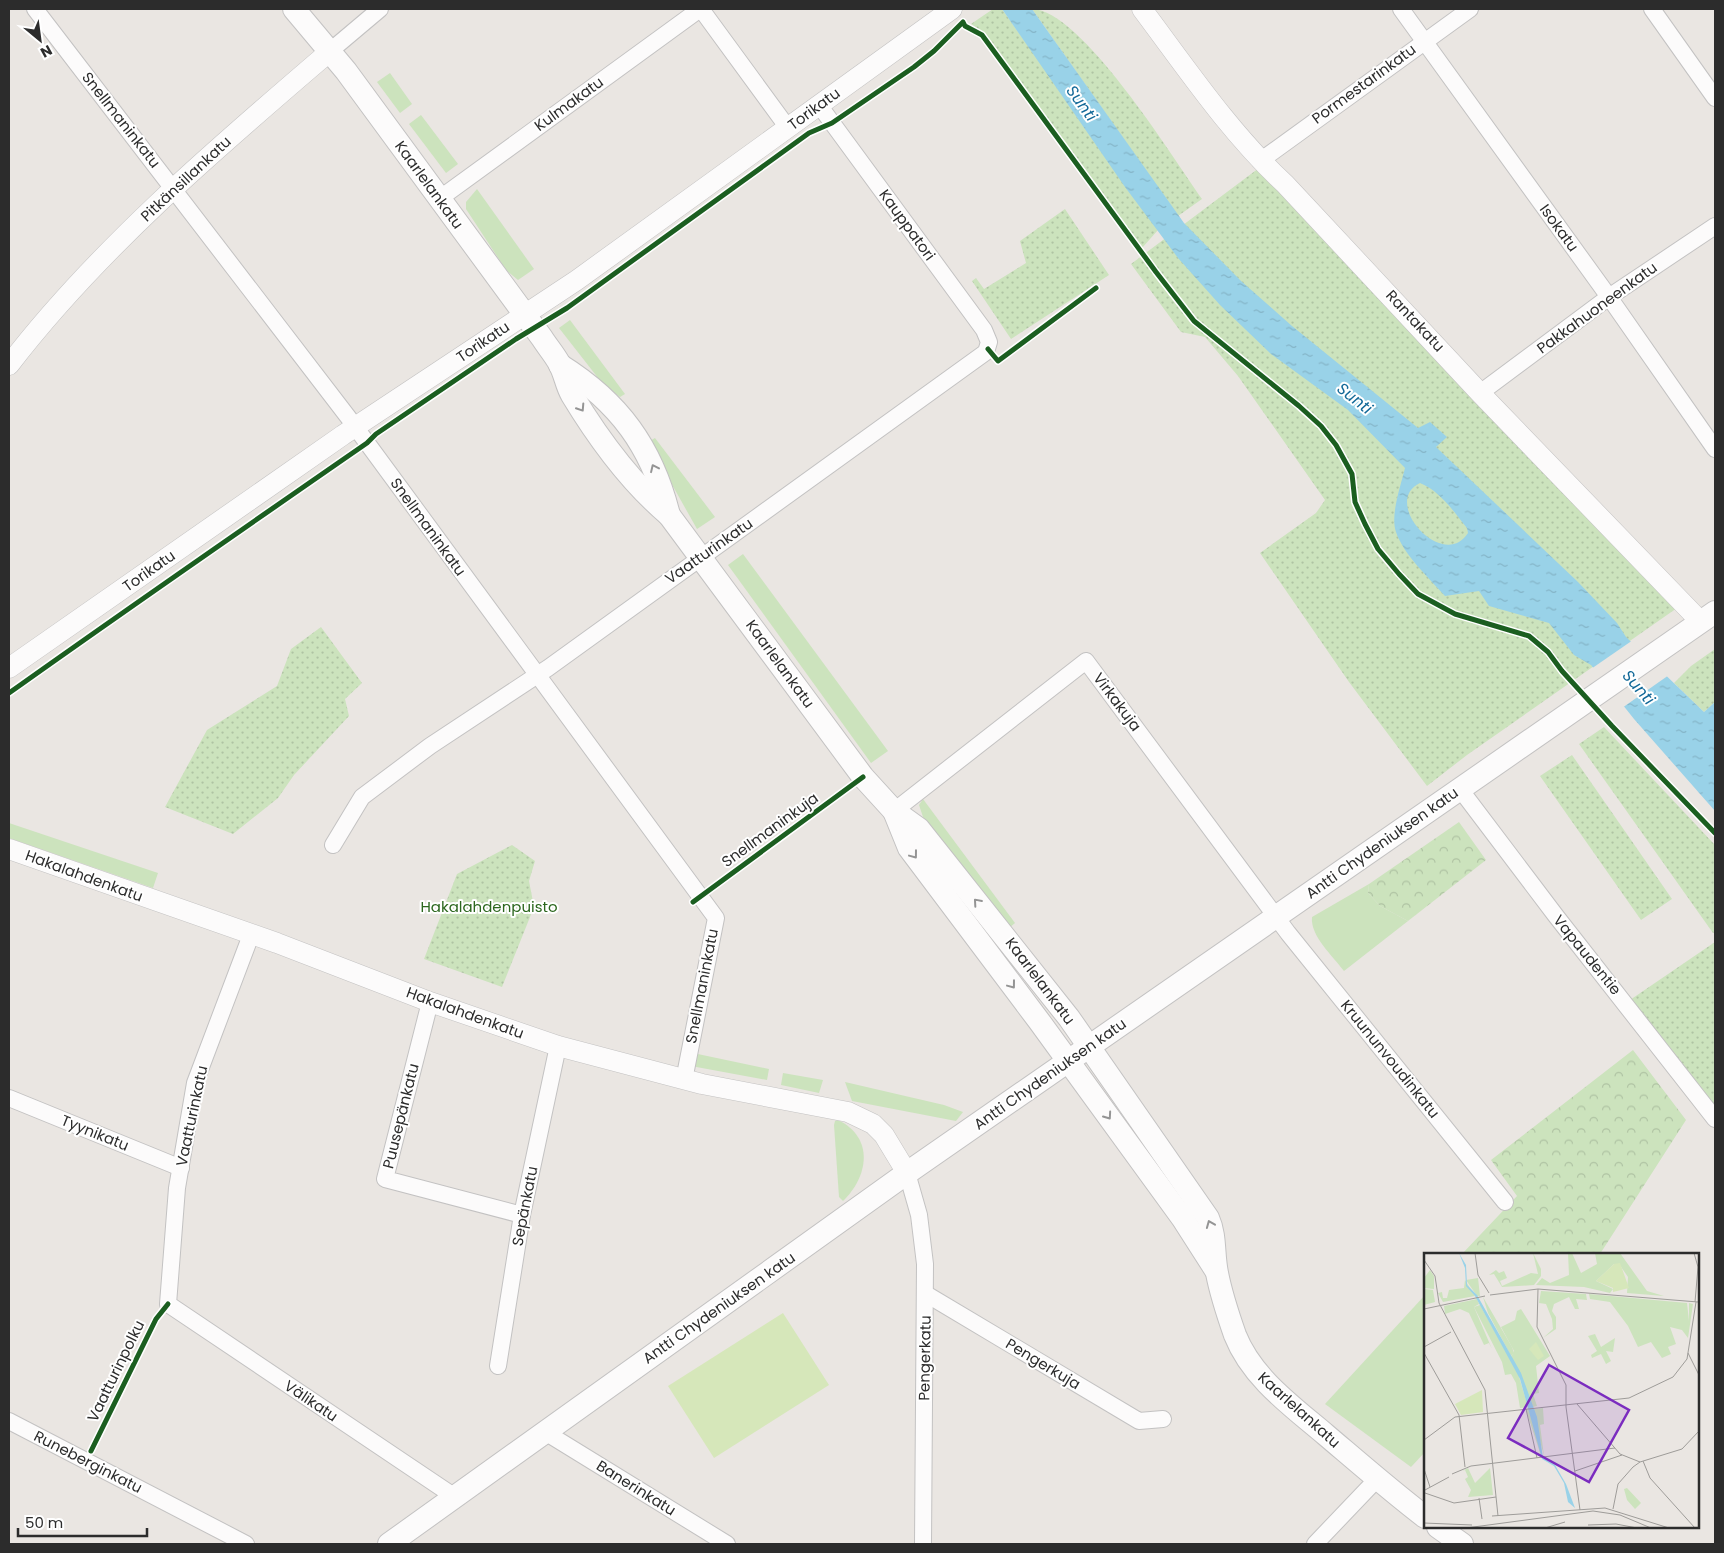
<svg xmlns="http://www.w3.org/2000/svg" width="1724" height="1553" font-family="Poppins,sans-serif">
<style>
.grass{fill:#cce3bd}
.forest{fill:url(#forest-crowns)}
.park{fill:url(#park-dots)}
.pitch{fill:#d6e7ba}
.water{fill:url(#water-ripples);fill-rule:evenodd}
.pier{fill:#eae6e2}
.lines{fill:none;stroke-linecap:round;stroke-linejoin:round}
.minor-casing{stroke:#c3c2c2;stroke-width:18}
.tertiary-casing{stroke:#c3c2c2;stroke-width:21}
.secondary-casing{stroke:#c3c2c2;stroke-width:24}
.minor{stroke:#fcfbfb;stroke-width:16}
.tertiary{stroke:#fcfbfb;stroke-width:20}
.secondary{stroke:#fcfbfb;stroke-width:22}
.cycleway-casing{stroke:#fff;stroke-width:8}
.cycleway{stroke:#1b5e20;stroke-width:5}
.oneway{stroke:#949494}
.labels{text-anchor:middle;stroke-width:4;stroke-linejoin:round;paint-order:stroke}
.street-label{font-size:15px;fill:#2c2c2c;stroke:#fff}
.park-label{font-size:15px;fill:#2c671e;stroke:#fff}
.water-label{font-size:16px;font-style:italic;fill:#136998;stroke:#fff}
.inset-road{fill:none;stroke:#9e9c99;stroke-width:1}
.view{fill:#7b2cbf;fill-opacity:0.15;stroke:#7b2cbf;stroke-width:2.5}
.inset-edge{fill:none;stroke:#2c2c2c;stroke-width:2.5}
</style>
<defs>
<pattern id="forest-crowns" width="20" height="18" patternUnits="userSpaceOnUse" patternTransform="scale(1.25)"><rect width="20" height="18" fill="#cce3bd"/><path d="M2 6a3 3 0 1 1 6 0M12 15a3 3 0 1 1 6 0" fill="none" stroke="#afc3a3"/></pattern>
<pattern id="park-dots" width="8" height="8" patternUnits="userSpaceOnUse" patternTransform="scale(1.25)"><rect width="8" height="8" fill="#cce3bd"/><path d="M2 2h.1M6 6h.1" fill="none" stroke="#afc3a3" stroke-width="1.8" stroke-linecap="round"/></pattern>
<pattern id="water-ripples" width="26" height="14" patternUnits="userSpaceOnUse" patternTransform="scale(1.25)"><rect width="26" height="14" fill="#99d2e8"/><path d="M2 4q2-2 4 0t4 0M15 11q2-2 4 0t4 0" fill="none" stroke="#84b4c7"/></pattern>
</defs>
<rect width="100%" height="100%" fill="#eae6e2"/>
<!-- grass -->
<g class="grass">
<polygon points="390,73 412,104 400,113 377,82"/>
<polygon points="421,115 458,164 446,173 409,124"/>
<polygon points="477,189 534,269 518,280 506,270 466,209 466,202"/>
<polygon points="570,320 625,394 620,397 602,383 559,328"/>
<polygon points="655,438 715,517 697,529 648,442"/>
<polygon points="743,554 888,751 871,763 728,565"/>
<polygon points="923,799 1015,923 1009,928 995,914 923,817 919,805"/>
<polygon points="9,823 158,873 153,888 9,838"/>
<path d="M 1369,884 L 1368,893 L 1380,906 L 1408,921 L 1344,971 C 1333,956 1310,936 1312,917 Z"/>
<polygon points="693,1053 769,1069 767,1080 691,1066"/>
<polygon points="783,1073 823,1080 819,1093 781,1085"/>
<polygon points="845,1082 944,1105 963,1112 956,1121 852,1101"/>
<path d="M 838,1120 C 875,1138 868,1177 843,1201 L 839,1197 L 834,1125 L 835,1121 Z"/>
<polygon points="1425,1295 1425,1452 1411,1467 1325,1404"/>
</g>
<!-- forest -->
<g class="forest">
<polygon points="1459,822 1486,860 1408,921 1380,906 1368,893 1369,884"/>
<polygon points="1633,1050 1686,1120 1600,1254 1462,1254 1517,1196 1491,1160"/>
</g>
<!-- park -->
<g class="park">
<polygon points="993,9 1002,9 1158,230 1142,248 985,33 971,24"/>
<path d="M 1032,9 C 1081,9 1173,158 1202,199 L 1178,216 Z"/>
<polygon points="1259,168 1677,608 1467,755 1427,786 1349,682 1260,553 1316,513 1325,500 1238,376 1205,337 1181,332 1131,264"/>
<polygon points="1065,209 1109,275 1011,339 972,281 976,278 984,289 1026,263 1020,241"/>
<polygon points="321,627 362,683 345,699 349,716 294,775 278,798 233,834 165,807 207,730 277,686 291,649"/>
<polygon points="1715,649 1715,702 1704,712 1674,683 1691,666"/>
<polygon points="1604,727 1715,845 1715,932 1713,933 1579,744"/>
<polygon points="1572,755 1672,899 1641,920 1540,776"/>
<polygon points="512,845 535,861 529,881 534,907 502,987 424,959 457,874"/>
<polygon points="1715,942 1715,1112 1630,1000"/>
</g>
<!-- pitch -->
<polygon class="pitch" points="783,1313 829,1385 714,1458 668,1386"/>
<!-- water -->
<path class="water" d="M 1002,9 L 1032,9 L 1184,223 L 1241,281 L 1292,326 L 1418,428 L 1430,422 L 1447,437 L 1436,447 L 1578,582 L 1617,623 L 1626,637 L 1704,712 L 1715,702 L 1715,811 L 1634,719 L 1591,665 L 1574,655 L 1549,623 L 1489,606 L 1479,591 L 1445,596 C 1430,579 1403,554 1396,532 C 1390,515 1401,485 1405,468 L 1348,410 L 1271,354 L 1220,305 L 1178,258 L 1125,187 ZM 1420,483 C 1440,491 1454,512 1467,528 L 1468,533 C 1443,572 1380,502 1420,483 Z"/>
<!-- pier -->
<polygon class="pier" points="1633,640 1669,675 1622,708 1591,669"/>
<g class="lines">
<!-- minor casing -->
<g class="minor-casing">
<g id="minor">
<polyline points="35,9 348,417 716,918 684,1080"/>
<polyline points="701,9 788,128"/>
<polyline points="1401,9 1609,297 1715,449"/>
<polyline points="1652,9 1715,98"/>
<polyline points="329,52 380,9"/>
<polyline points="1260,161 1470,9"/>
<polyline points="439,199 700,9"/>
<polyline points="1480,393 1609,297 1715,226"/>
<polyline points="1460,789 1556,916 1715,1119"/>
<polyline points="894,811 1086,661 1288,933 1505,1202"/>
<polyline points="333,845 362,797 430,746 548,668 986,352 989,342 984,330 819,105"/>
<polyline points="251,935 195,1083 177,1188 168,1304 455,1497"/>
<polyline points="430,1002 385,1179 522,1215"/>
<polyline points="9,1098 181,1168"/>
<polyline points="907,1173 919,1215 925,1264 923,1544"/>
<polyline points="926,1294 1139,1421 1163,1419"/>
<polyline points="498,1366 522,1215 558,1046"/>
<polyline points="9,1421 246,1544"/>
<polyline points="545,1432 727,1544"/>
<polyline points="1315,1544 1377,1479"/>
</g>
</g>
<!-- tertiary casing -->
<g class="tertiary-casing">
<g id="tertiary">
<path d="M 1142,9 C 1187,69 1230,133 1285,184 L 1480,393 L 1701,622"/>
<path d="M 9,365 C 98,249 218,147 329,52"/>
<polyline points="9,668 343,435 577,280 952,9"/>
<polyline points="9,849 277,943 430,1002 558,1046 702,1084 848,1112 873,1124 884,1135 907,1173"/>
</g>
</g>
<!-- secondary casing -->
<g class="secondary-casing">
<g id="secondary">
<path d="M 294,9 L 346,71 L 542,338 C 547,346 554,354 559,363 C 565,373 566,385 572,395 C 598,438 630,482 669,515 L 863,777 L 894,811 L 919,829 L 1069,1018 L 1208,1218 C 1216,1236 1213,1254 1217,1273 C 1221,1294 1228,1315 1235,1335 C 1252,1378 1292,1406 1326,1435 C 1359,1463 1391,1491 1425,1517"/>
<path d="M 560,365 C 619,402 652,447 669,515"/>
<polyline points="894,811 909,848 1039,1021 1183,1219 1215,1269"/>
<polyline points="1438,1527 1462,1544"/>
<polyline points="389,1544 907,1173 1715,612"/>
</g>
</g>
<!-- minor -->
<use href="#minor" class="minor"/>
<!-- tertiary -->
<use href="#tertiary" class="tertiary"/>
<!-- secondary -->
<use href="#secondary" class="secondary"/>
<!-- cycleway casing -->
<g class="cycleway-casing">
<g id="cycleway">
<polyline points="988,349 998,361 1096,288"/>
<path d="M 9,693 C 127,609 247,526 367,443 L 376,434 L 516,339 L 567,308 L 809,133 L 832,123 L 914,67 L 934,51 L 963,22 L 965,26 L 982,35 L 1156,272 L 1194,321 L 1299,406 L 1321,426 L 1336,445 L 1352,474 L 1355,502 L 1365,524 L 1378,549 L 1399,574 L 1418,594 L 1455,614 L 1529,636 L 1548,652 L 1562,671 L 1612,726 L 1715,833"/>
<polyline points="693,902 863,777"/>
<polyline points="91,1451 156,1319 168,1304"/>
</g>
</g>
<!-- cycleway -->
<use href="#cycleway" class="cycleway"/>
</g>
<!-- one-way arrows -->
<defs><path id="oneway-chevron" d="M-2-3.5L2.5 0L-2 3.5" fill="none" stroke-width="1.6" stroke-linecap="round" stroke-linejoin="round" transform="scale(1.25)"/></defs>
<g class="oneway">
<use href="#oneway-chevron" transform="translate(581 408) rotate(57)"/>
<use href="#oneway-chevron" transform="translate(654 468) rotate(-115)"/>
<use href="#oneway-chevron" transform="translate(914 855) rotate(53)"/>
<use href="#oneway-chevron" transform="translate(977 902) rotate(-131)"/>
<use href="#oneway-chevron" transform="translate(1012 985) rotate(53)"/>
<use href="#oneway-chevron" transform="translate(1108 1116) rotate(55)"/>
<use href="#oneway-chevron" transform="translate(1210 1224) rotate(-112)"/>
</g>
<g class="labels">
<!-- street labels -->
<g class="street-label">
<text transform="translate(1364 84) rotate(-36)" y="5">Pormestarinkatu</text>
<text transform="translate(569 104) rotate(-36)" y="5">Kulmakatu</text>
<text transform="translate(814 109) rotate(-36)" y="5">Torikatu</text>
<text transform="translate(121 120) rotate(52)" y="5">Snellmaninkatu</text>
<text transform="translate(186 179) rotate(-43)" y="5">Pitkänsillankatu</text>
<text transform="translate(429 185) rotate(54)" y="5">Kaarlelankatu</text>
<text transform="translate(907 225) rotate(54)" y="5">Kauppatori</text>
<text transform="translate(1559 228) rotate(54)" y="5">Isokatu</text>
<text transform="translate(1597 308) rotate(-36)" y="5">Pakkahuoneenkatu</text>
<text transform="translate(1415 321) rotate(47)" y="5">Rantakatu</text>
<text transform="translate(483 342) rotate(-34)" y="5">Torikatu</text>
<text transform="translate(428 527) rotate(54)" y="5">Snellmaninkatu</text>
<text transform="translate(709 551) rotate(-35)" y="5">Vaatturinkatu</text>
<text transform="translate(149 571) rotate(-35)" y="5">Torikatu</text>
<text transform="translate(780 664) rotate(54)" y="5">Kaarlelankatu</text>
<text transform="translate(1117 702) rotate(53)" y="5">Virkakuja</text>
<text transform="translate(770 830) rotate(-36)" y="5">Snellmaninkuja</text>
<text transform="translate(1382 843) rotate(-35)" y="5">Antti Chydeniuksen katu</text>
<text transform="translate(84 876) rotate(20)" y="5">Hakalahdenkatu</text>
<text transform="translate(1587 955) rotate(51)" y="5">Vapaudentie</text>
<text transform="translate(1040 981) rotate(53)" y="5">Kaarlelankatu</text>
<text transform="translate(702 986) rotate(-79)" y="5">Snellmaninkatu</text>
<text transform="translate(465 1013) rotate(20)" y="5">Hakalahdenkatu</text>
<text transform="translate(1390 1059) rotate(51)" y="5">Kruununvoudinkatu</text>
<text transform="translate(1050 1074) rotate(-35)" y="5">Antti Chydeniuksen katu</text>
<text transform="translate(192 1116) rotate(-78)" y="5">Vaatturinkatu</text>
<text transform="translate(401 1116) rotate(-76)" y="5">Puusepänkatu</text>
<text transform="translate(95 1133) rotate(22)" y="5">Tyynikatu</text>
<text transform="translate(525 1206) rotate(-79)" y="5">Sepänkatu</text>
<text transform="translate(719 1308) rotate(-35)" y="5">Antti Chydeniuksen katu</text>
<text transform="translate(925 1358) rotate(-89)" y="5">Pengerkatu</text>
<text transform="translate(1043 1364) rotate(31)" y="5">Pengerkuja</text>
<text transform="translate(116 1371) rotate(-64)" y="5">Vaatturinpolku</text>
<text transform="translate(311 1401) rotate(34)" y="5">Välikatu</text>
<text transform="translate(1299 1410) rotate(42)" y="5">Kaarlelankatu</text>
<text transform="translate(88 1462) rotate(27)" y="5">Runeberginkatu</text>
<text transform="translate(636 1488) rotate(32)" y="5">Banerinkatu</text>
</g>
<!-- park labels -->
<g class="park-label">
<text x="489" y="912">Hakalahdenpuisto</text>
</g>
<!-- water labels -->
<g class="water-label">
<text transform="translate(1082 103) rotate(54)" y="6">Sunti</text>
<text transform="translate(1355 398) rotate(38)" y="6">Sunti</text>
<text transform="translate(1639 687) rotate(49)" y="6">Sunti</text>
</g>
</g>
<!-- overview -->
<g transform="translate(1424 1253)">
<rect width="275" height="275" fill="#eae6e2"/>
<path d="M 109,0 L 117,16 L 117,23 L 110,32 L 78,34 L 70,21 L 65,22 L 72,17 L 75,20 L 80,18 L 83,25 L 76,28 L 78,33 L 107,20 L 114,21 ZM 144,0 L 148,0 L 157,20 L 173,11 L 171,0 L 196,0 L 223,38 L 240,43 L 203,40 L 204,24 L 195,11 L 190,11 L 172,28 L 189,36 L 186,40 L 160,34 L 112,32 L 118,25 L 126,30 L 145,22 ZM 6,17 L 10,23 L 10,36 L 0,35 L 0,25 ZM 54,25 L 56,43 L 53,43 L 42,27 ZM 41,27 L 51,43 L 19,49 L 14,40 L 18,39 L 19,45 L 23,45 L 25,37 L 40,35 ZM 0,36 L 9,37 L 11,49 L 0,52 ZM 117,38 L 162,41 L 163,47 L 152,46 L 155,56 L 151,56 L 145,44 L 130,51 L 128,58 L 132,64 L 132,76 L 119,85 L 129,76 L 128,66 L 122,51 L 115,50 ZM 165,41 L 263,50 L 265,68 L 265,50 L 269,51 L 264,85 L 265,71 L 264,85 L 258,77 L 246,74 L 252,91 L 244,94 L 247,101 L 238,105 L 227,89 L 214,94 L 204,73 L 186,49 L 166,46 ZM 59,44 L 88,94 L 90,100 L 87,103 L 64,60 ZM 53,46 L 55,51 L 50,54 L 68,96 L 65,90 L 60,92 L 45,60 L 36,56 L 21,61 L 20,53 ZM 171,81 L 177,94 L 191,85 L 189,99 L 182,98 L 187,108 L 182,111 L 177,101 L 168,105 L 167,102 L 173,98 L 164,83 Z" fill="#cce3bd"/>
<path d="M 56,52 L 94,120 L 104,154 L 96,155 L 92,130 L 87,121 L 81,122 L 78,109 L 50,54 ZM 97,56 L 126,103 L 112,113 L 115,140 L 109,141 L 113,153 L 109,154 L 87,104 L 90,98 L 77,74 L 91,67 L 93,58 ZM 119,155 L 120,171 L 116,172 L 120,203 L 116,188 L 117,203 L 102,157 ZM 44,215 L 51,230 L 66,215 L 69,242 L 44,244 L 47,237 L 41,226 L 44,224 L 41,217 L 38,218 ZM 203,235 L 217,250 L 211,256 L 203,247 L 200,236 Z" fill="#cce3bd"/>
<path d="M 196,10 L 205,35 L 189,39 L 189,35 L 172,28 L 190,11 ZM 112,89 L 120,103 L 114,107 L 105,96 ZM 58,137 L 59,159 L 37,162 L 31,151 Z" fill="#d6e7ba"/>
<path d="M 35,0 L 42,12 L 43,32 L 53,42 L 97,120 L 113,164 L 119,205 L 131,212 L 142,231 L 151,255 L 144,249 L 140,230 L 130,213 L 118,206 L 96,126 L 51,43 L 42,33 L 41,15 Z" fill="#99d2e8"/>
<path class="inset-road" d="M 51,0 L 54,22 L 65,40M 270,0 L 274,14 L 271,49M 0,7 L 11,23 L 15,50M 114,36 L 113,74 L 142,132 L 142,154 L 156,257M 66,42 L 114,36 L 274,49M 15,50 L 61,137 L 74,263M 0,56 L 61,43M 0,94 L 27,79M 0,100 L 35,162 L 41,214M 264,100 L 275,122M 153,151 L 196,201 L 216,209M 102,156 L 113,205M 0,187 L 31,164 L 205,145 L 249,124 L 263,106 L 272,49M 219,208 L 226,225 L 271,275M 0,216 L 6,234M 151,218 L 198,202M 28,221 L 47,213 L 191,195M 1,237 L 25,224M 1,240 L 30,250 L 72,244M 55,245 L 58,266M 189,256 L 194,231 L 209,214 L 216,209 L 258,196 L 275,178M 68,263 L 181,255 L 245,275M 0,270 L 48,272M 164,272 L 192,271 L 213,275M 42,275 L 169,258 L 196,262 L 227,275M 121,275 L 141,269"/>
<path class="view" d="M 125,112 L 205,157 L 165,229 L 84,185 Z"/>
<rect width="275" height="275" class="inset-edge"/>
</g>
<!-- border -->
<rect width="1724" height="1553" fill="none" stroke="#2c2c2c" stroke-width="20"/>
<!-- north arrow -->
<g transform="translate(40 40) rotate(151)" stroke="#ffffff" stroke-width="4" paint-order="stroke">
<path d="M0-4L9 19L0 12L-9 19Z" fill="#2c2c2c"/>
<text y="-8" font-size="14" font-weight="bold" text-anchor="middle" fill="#2c2c2c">N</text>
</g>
<!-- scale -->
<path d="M18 1528v8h129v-8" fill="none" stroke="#2c2c2c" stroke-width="2.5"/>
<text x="25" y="1528" font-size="15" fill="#2c2c2c" stroke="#ffffff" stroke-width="4" paint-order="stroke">50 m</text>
</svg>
